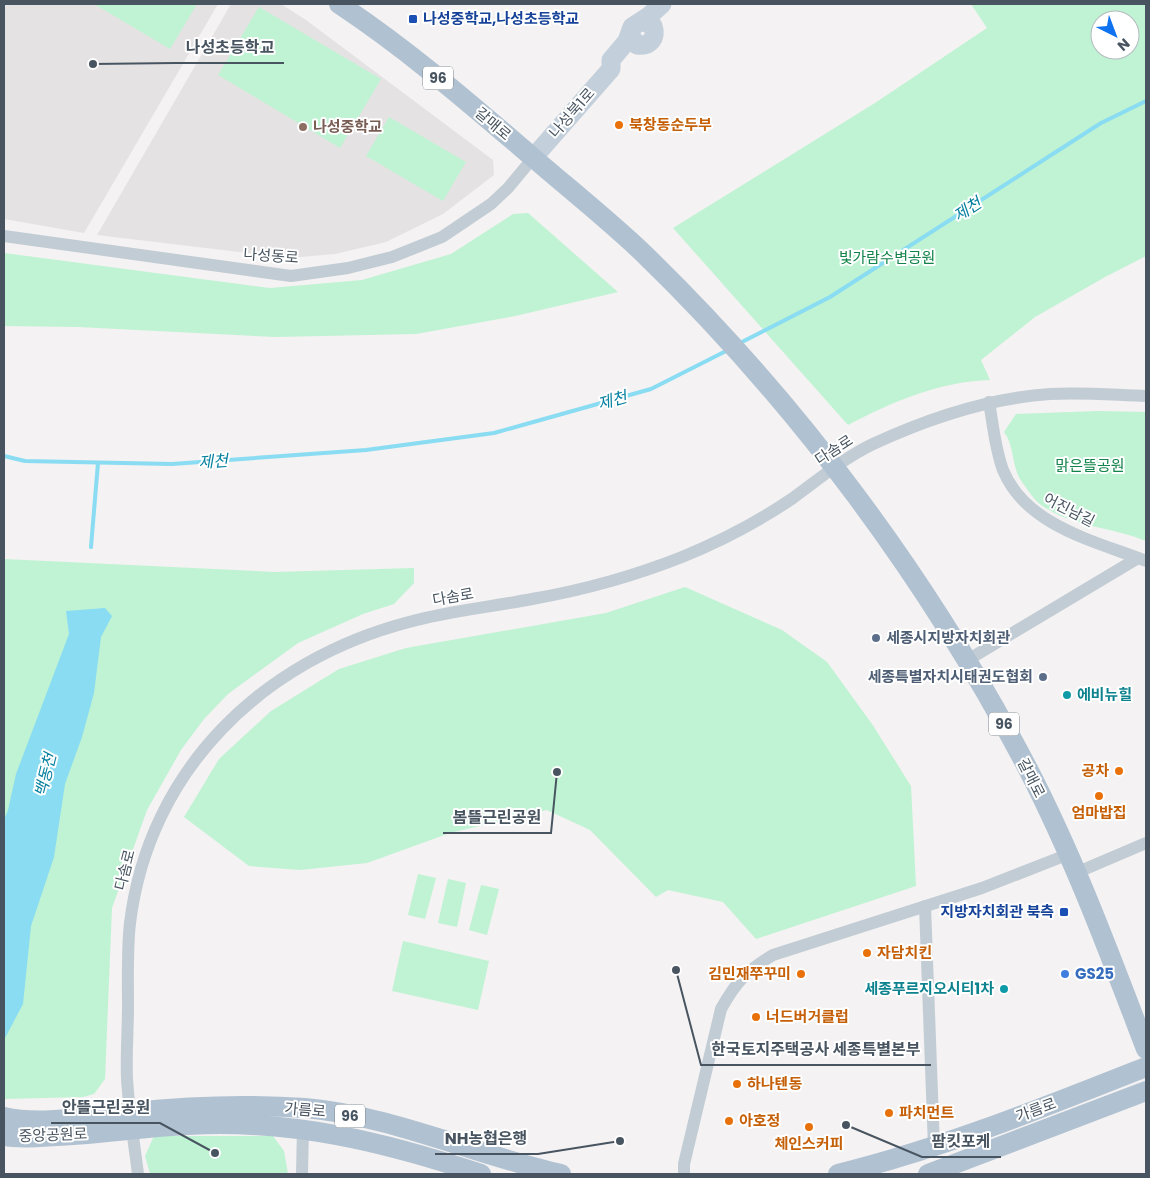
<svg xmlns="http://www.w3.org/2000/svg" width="1150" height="1178" font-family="Poppins,'Noto Sans KR',sans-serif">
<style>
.education{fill:#e5e2e3}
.green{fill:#bff3d3;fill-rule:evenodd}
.water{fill:#89dcf2}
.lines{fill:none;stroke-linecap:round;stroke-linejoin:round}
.stream{stroke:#89dcf2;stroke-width:4}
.street{stroke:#c2ccd4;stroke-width:12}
.secondary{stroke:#c3cfdb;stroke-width:19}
.primary{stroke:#b0c1d1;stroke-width:20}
.transit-dot{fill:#1a4fb4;stroke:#fff;stroke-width:2}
.food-dot{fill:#e8710a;stroke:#fff;stroke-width:2}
.education-dot{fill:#8d6e63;stroke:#fff;stroke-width:2}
.service-dot{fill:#5c6f8a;stroke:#fff;stroke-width:2}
.culture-dot{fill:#0f9aa8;stroke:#fff;stroke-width:2}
.shop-dot{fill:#3f7fe0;stroke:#fff;stroke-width:2}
.labels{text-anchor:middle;stroke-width:4;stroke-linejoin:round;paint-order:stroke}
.shield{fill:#fff;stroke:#7f8890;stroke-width:1}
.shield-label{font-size:14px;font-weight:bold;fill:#485561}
.transit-label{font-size:15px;font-weight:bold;fill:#164399;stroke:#fff;text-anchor:start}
.street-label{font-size:15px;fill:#485561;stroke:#fff}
.food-label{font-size:15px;font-weight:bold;fill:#c56008;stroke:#fff;text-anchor:start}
.education-label{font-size:15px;font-weight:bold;fill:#785e54;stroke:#fff;text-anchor:start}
.park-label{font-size:15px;fill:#12834a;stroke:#fff}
.service-label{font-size:15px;font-weight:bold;fill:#4e5e75;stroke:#fff;text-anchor:start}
.culture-label{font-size:15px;font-weight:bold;fill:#0d838f;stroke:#fff;text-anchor:start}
.shop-label{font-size:15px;font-weight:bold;fill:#366cbe;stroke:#fff;text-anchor:start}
.water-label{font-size:16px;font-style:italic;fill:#05809f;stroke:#fff}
.leader{fill:none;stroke:#485561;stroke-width:2}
.callout-dot{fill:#485561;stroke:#fff;stroke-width:2}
.callout-label{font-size:16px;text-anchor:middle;font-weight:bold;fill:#485561;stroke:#fff;stroke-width:4;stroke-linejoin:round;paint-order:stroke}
</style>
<rect width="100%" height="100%" fill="#f4f2f2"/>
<!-- education -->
<g class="education">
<polygon points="4,4 218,4 84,233 4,219"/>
<polygon points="231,4 281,4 306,20 493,160 494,175 443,214 386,242 335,254 289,258 97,235"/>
</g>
<!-- green -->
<g class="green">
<polygon points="94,4 197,4 170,49"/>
<path d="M 971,4 L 1146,4 L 1146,256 L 1105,277 L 1035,317 L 981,360 L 990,380 C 938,382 894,401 848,425 L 673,228 L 875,103 L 987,28 ZM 1100,20 L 1130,20 L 1130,50 L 1100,50 Z"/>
<polygon points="259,7 381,79 340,148 218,75"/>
<polygon points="389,117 466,162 443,201 366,156"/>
<polygon points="528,213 618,292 515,316 416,334 275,337 78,327 4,326 4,253 270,288 362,280 451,254 513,214"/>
<path d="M 1098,411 L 1146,412 L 1146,541 C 1113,527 1072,527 1041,505 C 1034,500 1027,489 1022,482 C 1011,467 1015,446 1004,432 L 1016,414 Z"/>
<polygon points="4,559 275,572 414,568 414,583 394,604 363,614 298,643 228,694 204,719 181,750 147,810 112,908 105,1079 94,1094 83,1097 4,1099"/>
<polygon points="685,587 782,630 827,662 872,724 911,786 916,886 756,939 723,902 668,890 656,897 590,830 547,810 450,833 367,863 300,870 249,866 184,817 219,759 271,711 339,669 406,648 606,613"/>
<polygon points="418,874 436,878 425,919 408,915"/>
<polygon points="448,879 466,883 457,927 438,923"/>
<polygon points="481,885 499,889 487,935 469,930"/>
<polygon points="403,941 489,961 478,1010 392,991"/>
<polygon points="154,1136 273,1136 284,1151 288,1174 150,1174 145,1156"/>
</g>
<!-- water -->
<polygon class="water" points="105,608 112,616 101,637 94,693 82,737 65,784 54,857 31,926 23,1004 4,1040 4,820 8,810 16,774 69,634 66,611"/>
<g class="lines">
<!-- stream -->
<g class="stream">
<polyline points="738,344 830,297 1101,123 1146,101"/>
<polyline points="4,456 25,461 172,464 366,450 494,433 651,389 728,350"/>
<polyline points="91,547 98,463"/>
</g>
<!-- street -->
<g class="street">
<polyline points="4,236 291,276 348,268 392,257 442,237 491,204 508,188 533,158"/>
<path d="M 989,402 C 993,424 995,449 1003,470 C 1026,526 1095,541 1146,561"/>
<polyline points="966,661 1138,558"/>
<polyline points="1078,872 1146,843"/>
<polyline points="925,906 934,1147"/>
<path d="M 138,1174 C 134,1143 129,1110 127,1079 C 126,1054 128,1029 128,1005 C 128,978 127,950 130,923 C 149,769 263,660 409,622 C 449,611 491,607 532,599 C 584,590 634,576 682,557 C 721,541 758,522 793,498 C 819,479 844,458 873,444 C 927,419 990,398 1050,394 C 1082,392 1114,395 1146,396"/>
<polyline points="302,1174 303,1128"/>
<path d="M 684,1174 L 684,1164 L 721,1009 C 736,982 747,970 773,955 L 982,888 L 1069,854"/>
</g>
<!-- secondary -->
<g class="secondary">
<path d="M 630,35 L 637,45 C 650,47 657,38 653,26 L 643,21"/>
<polyline points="533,158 611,69 611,60 627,41 632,27 649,16 662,4"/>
</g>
<!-- primary -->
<g class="primary">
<path d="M 339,4 C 407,49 468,102 530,155 C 567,187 606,218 642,252 C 797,402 928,578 1028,769 C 1075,860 1110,955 1146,1049"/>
<path d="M 4,1117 C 43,1126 92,1115 132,1112 C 189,1106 248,1104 305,1108 C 389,1115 479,1156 561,1174"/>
<path d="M 4,1136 C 21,1139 39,1137 56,1136 C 101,1134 144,1127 188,1125 C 291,1119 385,1142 481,1174"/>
<path d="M 838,1174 C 943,1148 1045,1107 1146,1067"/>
<polyline points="928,1174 1146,1091"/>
</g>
</g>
<!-- markers -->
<g class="transit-dot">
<rect x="408" y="14" width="10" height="10" rx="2.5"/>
<rect x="1059" y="907" width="10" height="10" rx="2.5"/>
</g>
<g class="food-dot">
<circle cx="619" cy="125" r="5"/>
<circle cx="1119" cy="771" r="5"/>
<circle cx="1099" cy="796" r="5"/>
<circle cx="867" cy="953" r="5"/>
<circle cx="801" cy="974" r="5"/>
<circle cx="756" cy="1017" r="5"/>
<circle cx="737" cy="1084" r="5"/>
<circle cx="889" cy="1113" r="5"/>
<circle cx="729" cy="1121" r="5"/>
<circle cx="809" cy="1127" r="5"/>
</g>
<circle class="education-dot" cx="303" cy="127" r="5"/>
<g class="service-dot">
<circle cx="876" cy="638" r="5"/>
<circle cx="1043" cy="677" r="5"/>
</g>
<g class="culture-dot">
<circle cx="1067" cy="695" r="5"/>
<circle cx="1004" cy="989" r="5"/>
</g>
<circle class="shop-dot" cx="1065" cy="974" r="5"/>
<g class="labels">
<!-- shield labels -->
<g class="shield">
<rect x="423" y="66.5" width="30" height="23" rx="4"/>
<rect x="989" y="712.5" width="30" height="23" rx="4"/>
<rect x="335" y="1104.5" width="30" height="23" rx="4"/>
</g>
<g class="shield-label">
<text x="438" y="83">96</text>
<text x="1004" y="729">96</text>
<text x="350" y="1121">96</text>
</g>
<!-- transit labels -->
<g class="transit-label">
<text x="423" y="24">나성중학교,나성초등학교</text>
<text x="1054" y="917" text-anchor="end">지방자치회관 북측</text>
</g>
<!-- street labels -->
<g class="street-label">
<text transform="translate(572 113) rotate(-49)" y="5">나성북1로</text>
<text transform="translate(493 124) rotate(40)" y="5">갈매로</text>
<text transform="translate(271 256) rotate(4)" y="5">나성동로</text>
<text transform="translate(834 450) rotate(-33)" y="5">다솜로</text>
<text transform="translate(1069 510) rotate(27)" y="5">어진남길</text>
<text transform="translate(453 597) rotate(-10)" y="5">다솜로</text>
<text transform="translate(1031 778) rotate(63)" y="5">갈매로</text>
<text transform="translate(125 870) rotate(-76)" y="5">다솜로</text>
<text transform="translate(305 1110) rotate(5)" y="5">가름로</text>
<text transform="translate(1036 1110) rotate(-20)" y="5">가름로</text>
<text transform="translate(53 1135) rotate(-2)" y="5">중앙공원로</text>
</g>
<!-- food labels -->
<g class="food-label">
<text x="629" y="130">북창동순두부</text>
<text x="1109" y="776" text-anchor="end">공차</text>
<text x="1099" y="818" text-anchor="middle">엄마밥집</text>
<text x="877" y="958">자담치킨</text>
<text x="791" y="979" text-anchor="end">김민재쭈꾸미</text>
<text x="766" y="1022">너드버거클럽</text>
<text x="747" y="1089">하나텐동</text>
<text x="899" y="1118">파치먼트</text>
<text x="739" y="1126">아호정</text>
<text x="809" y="1149" text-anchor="middle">체인스커피</text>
</g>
<!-- education labels -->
<g class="education-label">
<text x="313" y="132">나성중학교</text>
</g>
<!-- park labels -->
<g class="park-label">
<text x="887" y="263">빛가람수변공원</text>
<text x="1090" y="471">맑은뜰공원</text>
</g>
<!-- service labels -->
<g class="service-label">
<text x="886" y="643">세종시지방자치회관</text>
<text x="1033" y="682" text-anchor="end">세종특별자치시태권도협회</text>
</g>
<!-- culture labels -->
<g class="culture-label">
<text x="1077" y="700">에비뉴힐</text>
<text x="994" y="994" text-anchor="end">세종푸르지오시티1차</text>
</g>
<!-- shop labels -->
<g class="shop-label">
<text x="1075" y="979">GS25</text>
</g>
<!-- water labels -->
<g class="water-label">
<text transform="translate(967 209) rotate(-33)" y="6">제천</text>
<text transform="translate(612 400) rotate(-16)" y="6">제천</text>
<text transform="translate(213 461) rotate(-4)" y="6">제천</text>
<text transform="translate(45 775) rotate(-76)" y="6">백동천</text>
</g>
</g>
<!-- callouts -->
<path class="leader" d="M93 64L175 63H284M557 772L551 833H443M676 970L701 1065H931M215 1153L160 1123H51M620 1141L538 1154H435M846 1125L922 1157H1001"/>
<g class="callout-dot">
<circle cx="93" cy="64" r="5"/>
<circle cx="557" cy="772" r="5"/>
<circle cx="676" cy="970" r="5"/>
<circle cx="215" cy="1153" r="5"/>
<circle cx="620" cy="1141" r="5"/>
<circle cx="846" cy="1125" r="5"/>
</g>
<g class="callout-label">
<text x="230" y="53">나성초등학교</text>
<text x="497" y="823">봄뜰근린공원</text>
<text x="816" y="1055">한국토지주택공사 세종특별본부</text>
<text x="106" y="1113">안뜰근린공원</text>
<text x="486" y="1144">NH농협은행</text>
<text x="961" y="1147">팜킷포케</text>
</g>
<!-- border -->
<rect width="1150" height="1178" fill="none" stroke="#485561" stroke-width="10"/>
<!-- north arrow -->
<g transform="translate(1115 35) rotate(138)"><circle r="24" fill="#ffffff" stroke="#b6bbc0"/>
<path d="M0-4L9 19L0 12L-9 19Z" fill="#0e72f1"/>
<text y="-8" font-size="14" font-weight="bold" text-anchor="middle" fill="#485561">N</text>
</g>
</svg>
